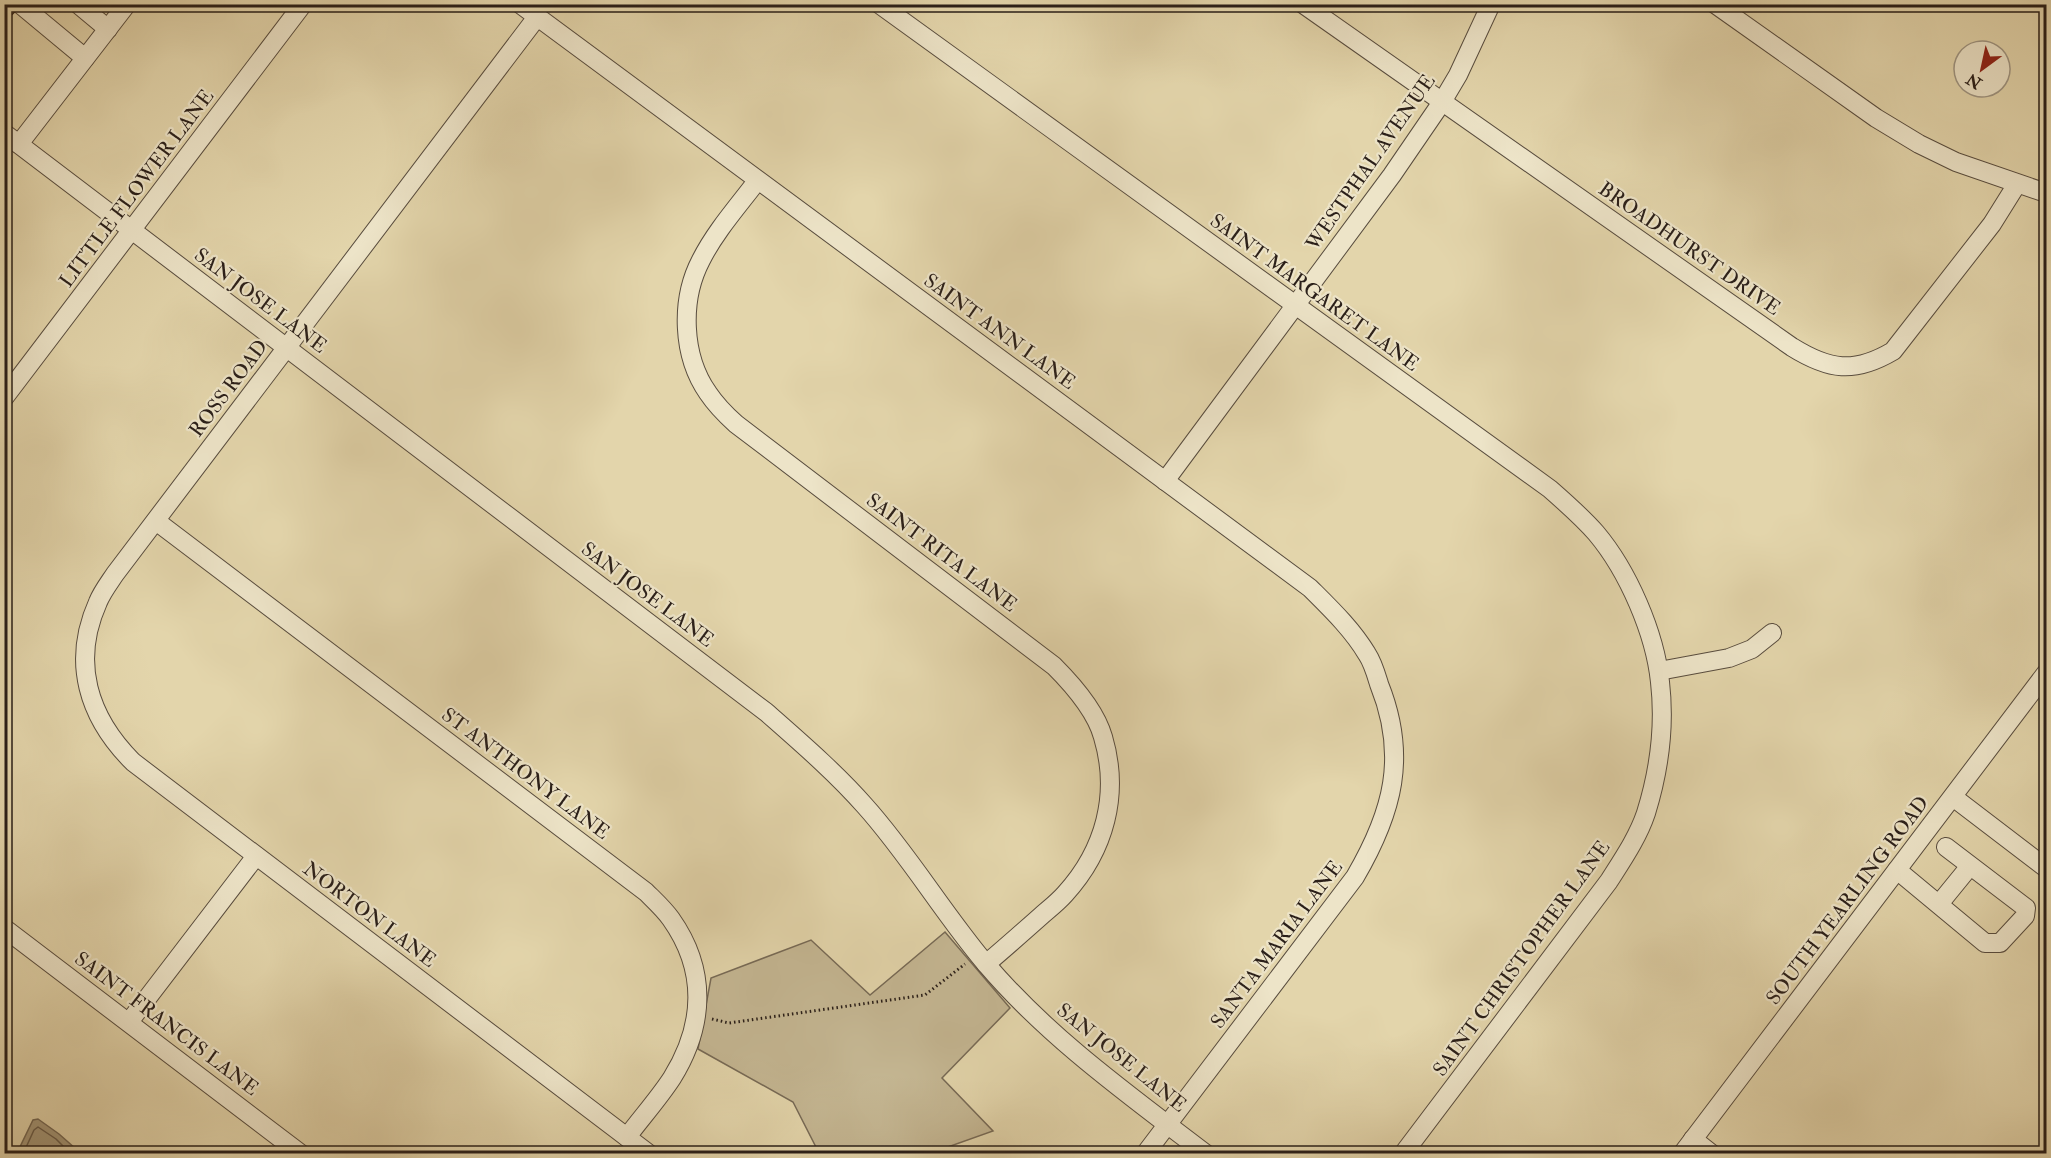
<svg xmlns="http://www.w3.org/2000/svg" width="2051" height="1158" font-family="'IM FELL Double Pica',serif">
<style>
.green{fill:#c4b692;stroke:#776a56;stroke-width:1.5}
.water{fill:#a49779;stroke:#736753;stroke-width:1.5}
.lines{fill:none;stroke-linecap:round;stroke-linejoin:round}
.shore{stroke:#675b49;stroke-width:1.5}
.minor-casing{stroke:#584c3e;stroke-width:20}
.major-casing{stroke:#2a1f19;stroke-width:25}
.path{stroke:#2a1f19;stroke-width:3;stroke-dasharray:1.5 3;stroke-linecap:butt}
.minor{stroke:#ede4c8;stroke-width:18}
.major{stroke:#e3d5ab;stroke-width:22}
.labels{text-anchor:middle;stroke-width:4.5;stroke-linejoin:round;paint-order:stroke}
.street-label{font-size:20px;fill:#2a1f19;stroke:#ede4c8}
</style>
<rect width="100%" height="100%" fill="#e3d5ab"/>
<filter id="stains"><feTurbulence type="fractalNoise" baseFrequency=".00333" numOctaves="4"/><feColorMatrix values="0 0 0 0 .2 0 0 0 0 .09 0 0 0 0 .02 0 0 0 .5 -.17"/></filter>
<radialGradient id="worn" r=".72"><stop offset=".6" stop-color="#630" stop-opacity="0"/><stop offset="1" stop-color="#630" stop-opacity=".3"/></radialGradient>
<!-- green -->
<polygon class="green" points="945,932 1010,1008 942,1078 993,1131 931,1153 819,1153 793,1102 698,1049 711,978 811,940 870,995"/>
<!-- water -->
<polygon class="water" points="38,1119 59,1134 76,1149 75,1153 17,1153 33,1120"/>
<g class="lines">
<!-- shore -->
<polyline class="shore" points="23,1154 34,1130 38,1127 56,1139 71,1154"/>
<!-- minor casing -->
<g class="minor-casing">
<g id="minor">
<polyline points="20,4 85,58"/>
<polyline points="78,4 108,29"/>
<path d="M 520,4 L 1310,588 C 1331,609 1352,629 1367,654 C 1373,663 1376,674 1379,684 C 1408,756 1393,812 1355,877 L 1145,1154"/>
<path d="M 879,4 L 1550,489 C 1566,503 1582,517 1596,533 C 1628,571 1655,633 1660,682 C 1665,725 1659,771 1646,813 C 1638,837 1623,859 1609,881 L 1403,1154"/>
<path d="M 1303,4 L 1792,347 C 1829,370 1854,374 1893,351 L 1992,224 L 2017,184"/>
<polyline points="1715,4 1876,118 1919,144 1956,162 2046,193"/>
<path d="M 537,17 L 115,574 C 109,583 102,592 98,602 C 71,662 88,717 133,762 L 649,1154"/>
<path d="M 4,133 L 766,712 C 800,742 835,772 865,806 C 909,855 943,913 986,964 C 1049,1038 1129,1095 1206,1154"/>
<polyline points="19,144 127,4"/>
<path d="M 757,181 C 738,206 715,232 701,260 C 680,300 682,356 708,393 C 716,405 726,415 736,424 L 1054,666 C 1072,684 1096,712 1103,737 C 1120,794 1105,850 1065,894 C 1058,902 1049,909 1041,916 C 1023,932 1005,948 986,964"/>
<polyline points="4,398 303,4"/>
<polyline points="1165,481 1392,175 1442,102 1458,75 1491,4"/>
<path d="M 156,521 L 646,892 C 654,900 664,909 671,919 C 707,970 705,1025 672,1078 C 659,1098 642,1117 627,1137"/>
<polyline points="1659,671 1729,658 1752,649 1772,633"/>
<polyline points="1953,797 2046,868"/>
<polyline points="1897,870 1985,943 2000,943 2025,916 2026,908 1946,847"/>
<polyline points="1939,904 1970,866"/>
<polyline points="4,928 301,1154"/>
<polyline points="129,1022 256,856"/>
<polyline points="1693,1139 1712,1154"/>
<polyline points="1682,1154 2046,673"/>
</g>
</g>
<!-- major casing -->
<g class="major-casing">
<polyline id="major" points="4,6 6,4"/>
</g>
<!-- path -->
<polyline class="path" points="712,1019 729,1023 925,995 965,964"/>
<!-- minor -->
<use href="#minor" class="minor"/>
<!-- major -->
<use href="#major" class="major"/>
</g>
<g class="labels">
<!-- street labels -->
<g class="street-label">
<text transform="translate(1370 162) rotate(-55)" y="7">WESTPHAL AVENUE</text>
<text transform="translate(136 188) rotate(-53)" y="7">LITTLE FLOWER LANE</text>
<text transform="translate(1690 248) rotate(35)" y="7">BROADHURST DRIVE</text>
<text transform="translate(1315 292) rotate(36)" y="7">SAINT MARGARET LANE</text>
<text transform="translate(261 300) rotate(37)" y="7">SAN JOSE LANE</text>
<text transform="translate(1000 331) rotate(36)" y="7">SAINT ANN LANE</text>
<text transform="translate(228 388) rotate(-53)" y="7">ROSS ROAD</text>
<text transform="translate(942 552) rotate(37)" y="7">SAINT RITA LANE</text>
<text transform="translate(648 594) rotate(37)" y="7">SAN JOSE LANE</text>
<text transform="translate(526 773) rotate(37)" y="7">ST ANTHONY LANE</text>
<text transform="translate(1847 900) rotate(-53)" y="7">SOUTH YEARLING ROAD</text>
<text transform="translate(370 914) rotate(37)" y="7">NORTON LANE</text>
<text transform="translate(1276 944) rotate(-53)" y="7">SANTA MARIA LANE</text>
<text transform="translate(1521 958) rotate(-54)" y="7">SAINT CHRISTOPHER LANE</text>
<text transform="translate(167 1023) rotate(37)" y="7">SAINT FRANCIS LANE</text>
<text transform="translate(1122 1057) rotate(39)" y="7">SAN JOSE LANE</text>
</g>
</g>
<!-- margin -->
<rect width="2051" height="1158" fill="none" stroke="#e3d5ab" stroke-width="24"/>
<rect x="6" y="6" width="2039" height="1146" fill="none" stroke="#2a1f19" stroke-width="3"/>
<rect x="12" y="12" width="2027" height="1134" fill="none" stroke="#2a1f19" stroke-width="1.5"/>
<!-- north arrow -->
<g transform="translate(1982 69) rotate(213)"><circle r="28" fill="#ede4c8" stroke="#9f9582" stroke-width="1.5"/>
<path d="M0-4.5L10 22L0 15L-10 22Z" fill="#8f2418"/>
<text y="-9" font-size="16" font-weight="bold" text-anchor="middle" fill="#2a1f19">N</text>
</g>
<rect width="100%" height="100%" filter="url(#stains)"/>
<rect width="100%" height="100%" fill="url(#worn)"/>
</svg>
